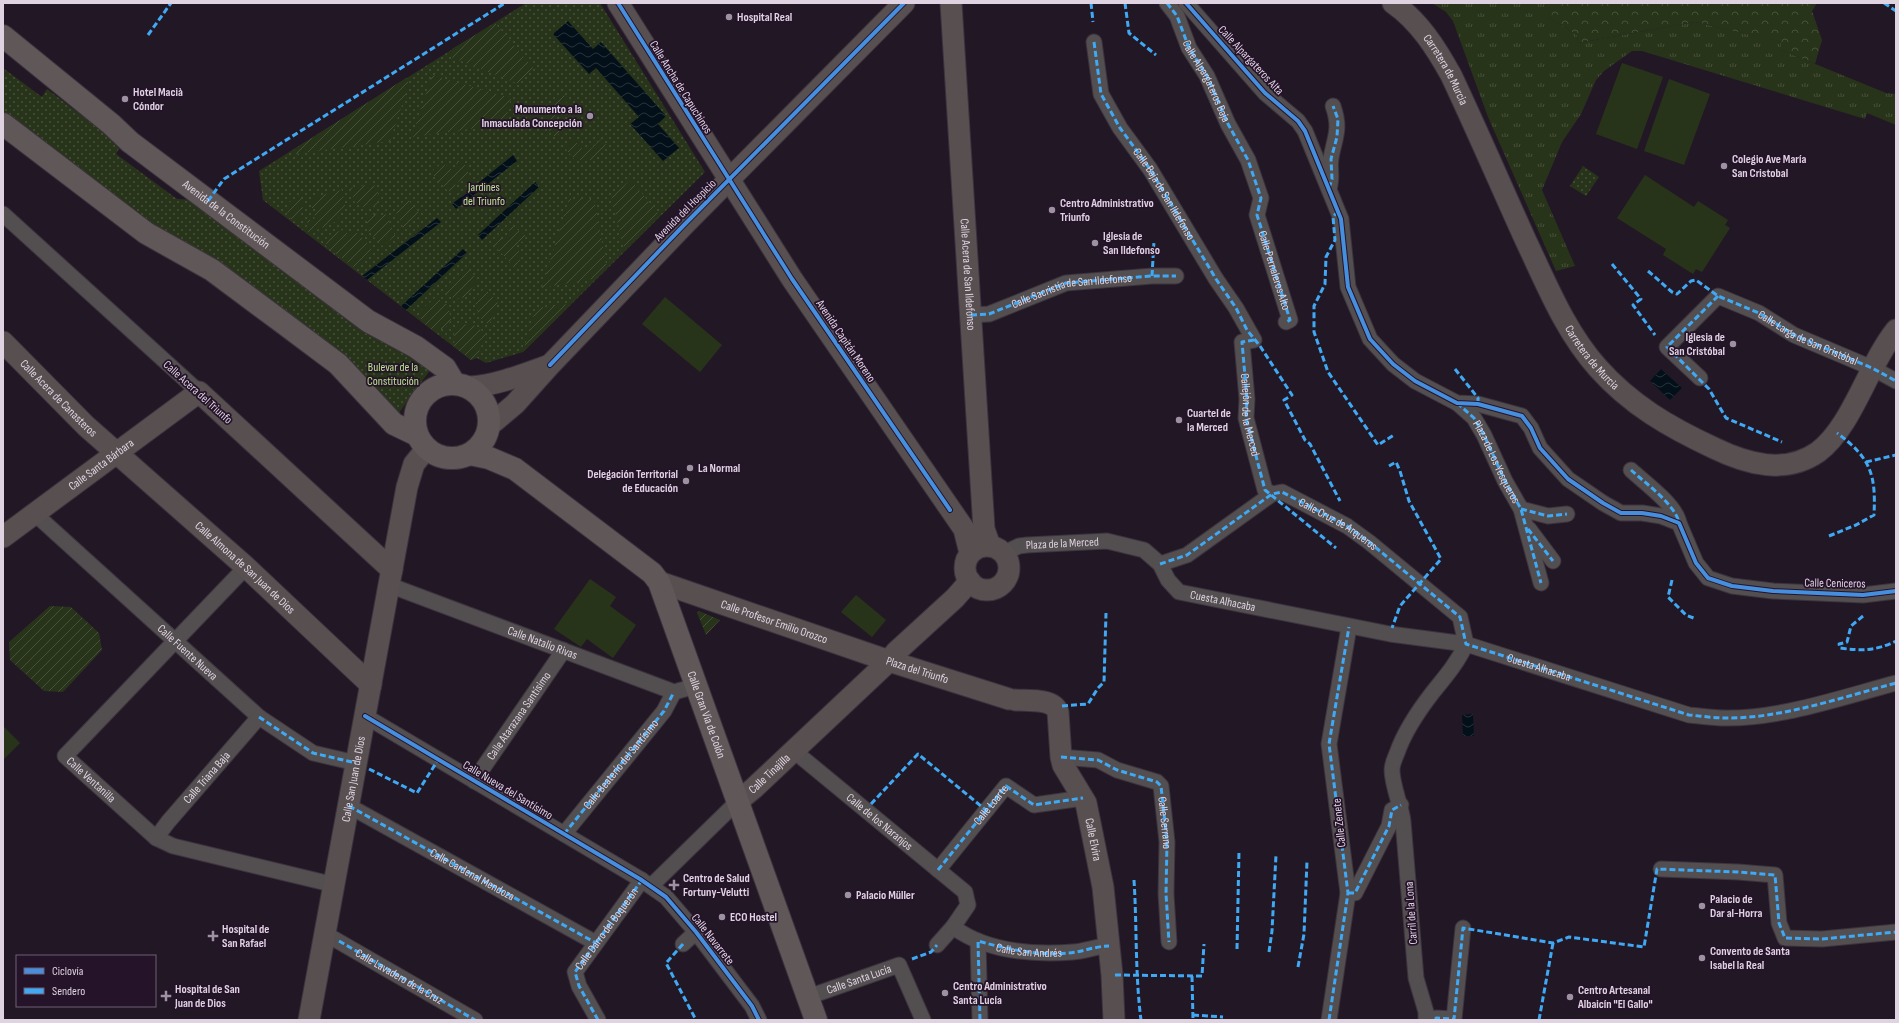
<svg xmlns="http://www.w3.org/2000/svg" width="1899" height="1023" font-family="'Sofia Sans Condensed',sans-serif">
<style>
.grass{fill:url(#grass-tufts)}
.forest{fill:url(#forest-crowns)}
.park{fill:url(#park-dots)}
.garden{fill:url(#garden-furrows)}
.pitch{fill:#28341a}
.water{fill:url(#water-waves)}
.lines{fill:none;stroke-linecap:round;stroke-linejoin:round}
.street-casing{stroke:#3c333f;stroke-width:17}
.secondary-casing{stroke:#3c333f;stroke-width:23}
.primary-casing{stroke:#3c333f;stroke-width:24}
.street{stroke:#534e4f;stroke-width:15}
.secondary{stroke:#585050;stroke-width:21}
.primary{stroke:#605858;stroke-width:22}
.quiet{stroke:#3fa9f5;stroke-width:3;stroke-dasharray:6 3;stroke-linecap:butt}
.cycleway-casing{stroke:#25132a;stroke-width:6}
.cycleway{stroke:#468fdf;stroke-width:4}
.poi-dot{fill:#9d92a0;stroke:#25132a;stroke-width:1.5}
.labels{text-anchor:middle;stroke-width:3.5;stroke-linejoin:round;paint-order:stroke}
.poi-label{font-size:12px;font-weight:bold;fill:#dfd3e2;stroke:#25132a;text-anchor:start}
.street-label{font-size:12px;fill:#dfd3e2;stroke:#25132a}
.park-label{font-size:12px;fill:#bbe58e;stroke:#25132a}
</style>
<defs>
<pattern id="grass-tufts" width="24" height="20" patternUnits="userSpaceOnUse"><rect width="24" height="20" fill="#28341a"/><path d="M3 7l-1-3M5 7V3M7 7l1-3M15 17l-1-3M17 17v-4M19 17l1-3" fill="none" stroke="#47503b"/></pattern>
<pattern id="forest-crowns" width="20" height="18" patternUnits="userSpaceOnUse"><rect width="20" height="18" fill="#28341a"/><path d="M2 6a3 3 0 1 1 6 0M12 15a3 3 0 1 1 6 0" fill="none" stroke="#47503b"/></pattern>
<pattern id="park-dots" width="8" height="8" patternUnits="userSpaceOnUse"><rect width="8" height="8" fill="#28341a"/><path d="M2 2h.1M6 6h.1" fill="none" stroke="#47503b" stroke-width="1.8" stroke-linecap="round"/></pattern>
<pattern id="garden-furrows" width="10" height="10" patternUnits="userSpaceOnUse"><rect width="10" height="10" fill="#28341a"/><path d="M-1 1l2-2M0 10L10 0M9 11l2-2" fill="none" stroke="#47503b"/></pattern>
<pattern id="water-waves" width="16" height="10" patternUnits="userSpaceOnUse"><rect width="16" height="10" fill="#03101a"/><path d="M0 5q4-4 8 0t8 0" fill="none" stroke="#27323b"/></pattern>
</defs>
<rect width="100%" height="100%" fill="#221825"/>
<!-- grass -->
<polygon class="grass" points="1432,3 1548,3 1548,17 1577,35 1578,43 1695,22 1782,42 1781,50 1886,93 1896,94 1896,125 1867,113 1865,119 1642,51 1632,51 1604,71 1596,80 1581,114 1562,142 1542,190 1575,266 1556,271 1488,117 1453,21 1446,12"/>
<!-- forest -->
<polygon class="forest" points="1548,3 1817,3 1812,11 1822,40 1815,64 1781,50 1781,42 1695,22 1578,43 1577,35 1548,17"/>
<!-- park -->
<g class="park">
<polygon points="526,3 600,3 705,172 523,352 486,363 477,358 471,360 263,200 259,171"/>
<polygon points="3,68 42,97 47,89 121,145 116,154 177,199 194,200 431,369 398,414 155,228 3,116"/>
<polygon points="1583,166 1599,177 1586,196 1570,186"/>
</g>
<!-- garden -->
<g class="garden">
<polygon points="495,23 533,68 519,84 451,57 452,49"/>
<polygon points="432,75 511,98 505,124 412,137"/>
<polygon points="406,78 409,84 390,141 294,154 293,150"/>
<polygon points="564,95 568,101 557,110 557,118 565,128 555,137 544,124 547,106"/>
<polygon points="601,139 606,145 593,160 575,160 565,148 574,140 582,149 591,149"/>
<polygon points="463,161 471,178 467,181 463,178 455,184 457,188 455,191 448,191 432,174 435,167 446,165 452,170 458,168 456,162"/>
<polygon points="631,180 660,216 625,251 611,196"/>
<polygon points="371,184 375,186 380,198 375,200 377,204 366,209 359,203 355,203 351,188"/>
<path d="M 342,190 L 345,206 C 339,210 338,213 339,220 L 310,233 L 306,230 L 308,220 L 314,220 L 316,209 L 311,208 L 314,197 Z"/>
<polygon points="301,199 304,202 300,219 295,222 287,216 289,202"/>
<polygon points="569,199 594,199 607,269 597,278 542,288"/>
<polygon points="408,200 421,215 404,229 395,210 400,208 399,204"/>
<polygon points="380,212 382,216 386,214 395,236 382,246 366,228 368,218"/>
<polygon points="511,225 526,236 523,242 519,241 516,249 522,254 519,263 514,267 495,246 495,240 499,236 503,240 510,233 509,227"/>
<polygon points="342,230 347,233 358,233 374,252 355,268 326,246 327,236"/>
<polygon points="464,270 469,271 477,280 466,297 455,299 445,292 446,287"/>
<polygon points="484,288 498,303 489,325 477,316 478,311 475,302"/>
<polygon points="436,297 450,307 449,311 451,320 445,329 440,329 436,333 421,321 421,310"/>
<polygon points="571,304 523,352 536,308"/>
<polygon points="472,324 486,334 477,357 471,360 453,346 455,340 454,334 460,325"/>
<polygon points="50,606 71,607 99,633 102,650 63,692 44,691 10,660 9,642"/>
<polygon points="699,611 720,620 706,635 697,613"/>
</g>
<!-- pitch -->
<g class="pitch">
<polygon points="1622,63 1663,77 1637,149 1596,134"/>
<polygon points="1669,79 1710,94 1684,165 1644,151"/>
<polygon points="1645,175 1694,207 1698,201 1728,220 1725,225 1730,228 1702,272 1696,269 1693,274 1663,255 1666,249 1617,218"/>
<polygon points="665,297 722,345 700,372 642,324"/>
<polygon points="590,579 616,597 610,606 636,625 613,658 587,639 581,647 554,629"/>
<polygon points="856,595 886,620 872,637 841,612"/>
<polygon points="3,726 20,743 3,760"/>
</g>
<!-- water -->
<g class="water">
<polygon points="568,21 593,49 601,42 666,116 658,124 679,148 663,161 630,124 639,117 596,68 589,74 553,34"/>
<polygon points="513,155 517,161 456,209 452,204"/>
<polygon points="535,182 539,187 482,240 478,235"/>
<polygon points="437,218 441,222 367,280 362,276"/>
<polygon points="463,249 467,253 406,310 401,306"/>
<polygon points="1661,369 1682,388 1670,400 1650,381"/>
<polygon points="1473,714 1474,736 1463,736 1462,715"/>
</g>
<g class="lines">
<!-- street casing -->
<g class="street-casing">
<g id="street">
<polyline points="1167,3 1177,16 1189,48 1207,76 1228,124 1248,160 1261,198 1257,215 1290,320 1286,322"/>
<polyline points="1186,3 1265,93 1298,121 1305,131 1341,219 1348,287 1370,339 1393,364 1415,381 1457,403 1478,404 1522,416 1531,428 1540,448 1568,479 1603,503 1621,513 1642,513 1661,516 1679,523 1696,563 1708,578 1732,586 1773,591 1863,595 1896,591"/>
<path id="s1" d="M 1094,42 L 1101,94 L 1120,128 L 1150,169 L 1216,279 L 1236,308 L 1254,340 L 1242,342 L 1247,399 L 1246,418 L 1265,490 L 1272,494"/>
<path d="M 1329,189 C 1333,177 1329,170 1331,158 C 1335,136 1341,129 1333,106"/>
<polyline points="3,214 199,392"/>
<polyline points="971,315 989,314 1066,283 1152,276 1176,276"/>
<polyline points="1700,378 1667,347 1718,296 1759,313 1794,335 1872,368 1896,381"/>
<polyline points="1457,403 1474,418 1484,435 1505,481 1521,509 1541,583"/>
<path d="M 1631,470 C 1644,482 1676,505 1679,523"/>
<polyline points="1521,509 1548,516 1567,514"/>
<path id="s2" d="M 35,514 L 259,717 L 313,753 L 356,763"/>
<polyline points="1529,529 1553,561"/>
<path id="s3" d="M 1004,553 L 1019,546 L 1027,545 L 1107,541 L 1144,550 L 1160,564 L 1168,580 L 1179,592 L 1390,634 L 1466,644 L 1689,715 C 1701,716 1713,718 1725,718 C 1780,719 1843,697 1896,683"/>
<path id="s4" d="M 1160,564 L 1187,555 L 1272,494 L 1282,492 L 1347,526 L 1369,542 L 1460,617 L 1466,644"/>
<path id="s5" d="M 246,567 L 65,756 L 156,838 L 173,846 L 335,885"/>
<path id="s6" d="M 389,585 L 674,692 L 696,686"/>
<polyline points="365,716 640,879 666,897 696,932 752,1006 759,1020"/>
<path id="s7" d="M 794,751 L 965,892 L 968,905 L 953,927 L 937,945"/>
<path id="s8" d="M 1061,757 L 1098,760 L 1117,770 L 1157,782 L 1161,786 L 1167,842 L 1166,894 L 1169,942"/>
<path id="s9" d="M 474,781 L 559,657 L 563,650"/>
<path id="s10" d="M 349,806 L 596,943"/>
<polyline points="564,834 664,711 674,692"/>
<path id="s11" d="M 156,838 L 168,822 L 259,717"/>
<polyline points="1661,869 1738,872 1775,875 1779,923 1785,938 1822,939 1896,932"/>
<polyline points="938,870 1006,786 1034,805 1083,798"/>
<polyline points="651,886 737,802"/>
<polyline points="1348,893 1355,893 1389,826 1392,810 1401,805"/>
<path id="s12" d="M 953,927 C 987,952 1033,955 1073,952 C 1086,951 1097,946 1109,946"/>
<path id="s13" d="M 324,933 L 475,1020"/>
<polyline points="978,941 980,1020"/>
<polyline points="683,944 696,932"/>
<path id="s14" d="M 808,997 L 899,965 L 923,1020"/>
<polyline points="598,1020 579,986 575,972 642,880"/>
<polyline points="1329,1020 1348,893 1329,744 1349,627"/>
<path d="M 1426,1020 L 1426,1012 L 1416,978 L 1403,821 C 1401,805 1392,785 1392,770 C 1392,764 1395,758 1397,753 C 1405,730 1419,710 1433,692 C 1446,676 1458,662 1466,644"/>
<polyline points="1436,1020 1436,1018 1454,1019 1463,928"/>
</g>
</g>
<!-- secondary casing -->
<g class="secondary-casing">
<g id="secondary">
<polyline points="618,3 792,279 964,529 970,553"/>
<path id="s15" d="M 951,3 L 984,529 L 990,546"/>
<path id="s16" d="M 1393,3 C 1419,21 1436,48 1451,75 C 1477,130 1501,186 1526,241 C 1547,285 1565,331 1598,368 C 1631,405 1669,427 1714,448 C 1747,464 1785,475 1818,452 C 1852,427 1868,365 1896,330"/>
<path id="s17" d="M 3,342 L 86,426 L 246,567 L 371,685"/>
<path d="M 470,387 C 497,385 522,375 547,366"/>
<polyline points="490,425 515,404 550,365 684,225 904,3"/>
<path id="s18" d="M 3,537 L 199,392 L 392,570"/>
<circle cx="987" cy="568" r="22"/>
<path id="s19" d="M 659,582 L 889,661 L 1009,699"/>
<path id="s20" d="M 1015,700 C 1028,701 1053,698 1058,712 L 1061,757 L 1063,765 L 1086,803 L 1103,887 L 1112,975 L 1114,1020"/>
<path id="s21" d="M 737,802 L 754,788 L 889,661 L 896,652 L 955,598 L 970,581"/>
<path id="s22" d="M 309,1020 L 407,487 L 414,464 L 427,448"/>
</g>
</g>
<!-- primary casing -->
<g class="primary-casing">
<g id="primary">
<path id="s23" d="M 3,36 L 111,124 L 130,142 L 368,321 L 416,347 L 445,368 L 454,383"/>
<polyline points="3,124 146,233 212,270 282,322 338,364 394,424 417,435"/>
<circle cx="452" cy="421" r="37"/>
<path id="s24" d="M 470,454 L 489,458 L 515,469 L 652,573 L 659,582 L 816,1020"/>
</g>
</g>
<!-- street -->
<use href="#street" class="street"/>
<!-- secondary -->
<use href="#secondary" class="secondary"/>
<!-- primary -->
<use href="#primary" class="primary"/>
<!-- quiet -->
<g class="quiet">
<polyline points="1091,3 1093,22"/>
<polyline points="1125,3 1129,33 1156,55"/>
<path id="s25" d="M 1167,3 L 1177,16 L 1189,48 L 1207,76 L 1228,124 L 1248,160 L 1261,198 L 1257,215 L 1290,320 L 1286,322"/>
<polyline points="1884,3 1896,11"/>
<polyline points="148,35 171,3"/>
<polyline points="1094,42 1101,94 1120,128 1150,169 1216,279 1236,308 1247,330 1260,346 1292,395 1284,400 1305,440 1310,444 1340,501"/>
<polyline points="1329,188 1332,179 1331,159 1337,137 1338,119 1333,106"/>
<polyline points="208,201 224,179 505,3"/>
<polyline points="1338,211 1333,217 1335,240 1326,257 1325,284 1314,306 1314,332 1328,372 1378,445 1394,435"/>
<polyline points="1612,264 1641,299 1633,305 1655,335"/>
<path id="s26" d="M 1648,271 L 1672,292 L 1677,294 L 1691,281 L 1696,280 L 1718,296 L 1759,313 L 1794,335 L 1872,368 L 1896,381"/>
<polyline points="1152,276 1154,241"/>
<polyline points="1718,296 1667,347 1709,389 1726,418 1782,442"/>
<path id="s27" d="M 971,315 L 989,314 L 1066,283 L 1152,276 L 1176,276"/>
<polyline points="1254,340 1242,342 1247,399 1246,418 1265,490 1336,548"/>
<polyline points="1455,369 1478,398 1478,404"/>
<path id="s28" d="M 1457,403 L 1474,418 L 1484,435 L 1505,481 L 1521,509 L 1541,583"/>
<polyline points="1866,462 1896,455"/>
<polyline points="1389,466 1396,462 1400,471 1409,501 1441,559 1400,606 1392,628"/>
<path d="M 1631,470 C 1644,482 1676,505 1679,523"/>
<polyline points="1521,509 1548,516 1567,514"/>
<polyline points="1528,529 1553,561"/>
<path d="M 1829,536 L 1856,525 L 1874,515 C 1876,475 1871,458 1837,433"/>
<path id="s29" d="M 1160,564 L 1187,555 L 1272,494 L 1282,492 L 1347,526 L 1369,542 L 1460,617 L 1466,644 L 1689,715 C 1701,716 1713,718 1725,718 C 1780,719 1843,697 1896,683"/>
<polyline points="1672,580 1668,597 1686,615 1696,619"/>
<path d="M 1863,616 L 1851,626 L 1847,642 L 1839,644 L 1840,648 C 1861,651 1876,651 1896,641"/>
<polyline points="1062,706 1088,704 1098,688 1104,682 1106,613"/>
<polyline points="259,717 313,753 356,763"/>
<polyline points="1061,757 1098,760 1117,770 1157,782 1161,786 1167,842 1166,894 1169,942"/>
<polyline points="369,769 417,793 438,760"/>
<polyline points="871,804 918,754 987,811"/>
<polyline points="349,806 596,943"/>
<path id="s30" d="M 564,834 L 664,711 L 674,692"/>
<path id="s31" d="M 938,870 L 1006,786 L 1034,805 L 1083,798"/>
<path d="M 1134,880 C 1137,927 1135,974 1141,1020"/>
<polyline points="1348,893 1355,893 1389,826 1392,810 1401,805"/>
<polyline points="339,941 475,1020"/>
<polyline points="683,944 666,963 696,1020"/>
<polyline points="1237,949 1239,851"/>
<polyline points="1269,952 1272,931 1276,855"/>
<polyline points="912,959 931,952 937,945"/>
<polyline points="1298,967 1304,934 1307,861"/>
<polyline points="1115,975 1202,976 1204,944"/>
<polyline points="1192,976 1193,1020"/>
<polyline points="1193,1015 1223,1017"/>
<path id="s32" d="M 598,1020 L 579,986 L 575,972 L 642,880"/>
<path d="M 980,1020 L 978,941 C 1010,950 1043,957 1076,952 C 1087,950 1098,946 1109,946"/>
<polyline points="1329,1020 1348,893 1329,744 1349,627"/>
<polyline points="1436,1020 1436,1018 1454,1019 1463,928 1553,943 1569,937 1644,947 1657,869 1738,872 1775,875 1779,923 1785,938 1822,939 1896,932"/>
<polyline points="1539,1020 1553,943"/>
</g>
<!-- cycleway casing -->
<g class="cycleway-casing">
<g id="cycleway">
<polyline points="618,3 792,279 950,510"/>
<polyline points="1186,3 1265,93 1298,121 1305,131 1341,219 1348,287 1370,339 1393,364 1415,381 1457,403 1478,404 1522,416 1531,428 1540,448 1568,479 1603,503 1621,513 1642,513 1661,516 1679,523 1696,563 1708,578 1732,586 1773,591 1863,595 1896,591"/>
<polyline points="550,365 684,225 904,3"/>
<polyline points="365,716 640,879 666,897 696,932 752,1006 759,1020"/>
</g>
</g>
<!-- cycleway -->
<use href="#cycleway" class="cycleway"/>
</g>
<!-- markers -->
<g class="poi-dot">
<circle cx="729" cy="17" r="4"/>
<circle cx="125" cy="99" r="4"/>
<circle cx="590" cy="116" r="4"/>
<circle cx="1724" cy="166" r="4"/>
<circle cx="1052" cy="210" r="4"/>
<circle cx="1095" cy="243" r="4"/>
<circle cx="1733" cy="344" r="4"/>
<circle cx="1179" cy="420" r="4"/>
<circle cx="690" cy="468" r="4"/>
<circle cx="686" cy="481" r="4"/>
<path d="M672 879h4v4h4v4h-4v4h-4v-4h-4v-4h4z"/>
<circle cx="848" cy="895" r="4"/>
<circle cx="1702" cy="906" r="4"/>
<circle cx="722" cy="917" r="4"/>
<path d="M211 930h4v4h4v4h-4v4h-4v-4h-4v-4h4z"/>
<circle cx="1702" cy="958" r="4"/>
<circle cx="945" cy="993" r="4"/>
<path d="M164 990h4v4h4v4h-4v4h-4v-4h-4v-4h4z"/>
<circle cx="1570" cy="997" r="4"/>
</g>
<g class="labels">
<!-- poi labels -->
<g class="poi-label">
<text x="737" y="21">Hospital Real</text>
<text x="133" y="96">Hotel Macià<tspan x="133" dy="14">Cóndor</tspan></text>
<text x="582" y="113" text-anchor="end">Monumento a la<tspan x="582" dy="14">Inmaculada Concepción</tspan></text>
<text x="1732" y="163">Colegio Ave María<tspan x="1732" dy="14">San Cristobal</tspan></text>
<text x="1060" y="207">Centro Administrativo<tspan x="1060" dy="14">Triunfo</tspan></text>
<text x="1103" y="240">Iglesia de<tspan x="1103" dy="14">San Ildefonso</tspan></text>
<text x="1725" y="341" text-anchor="end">Iglesia de<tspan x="1725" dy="14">San Cristóbal</tspan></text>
<text x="1187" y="417">Cuartel de<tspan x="1187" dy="14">la Merced</tspan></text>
<text x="698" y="472">La Normal</text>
<text x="678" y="478" text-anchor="end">Delegación Territorial<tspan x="678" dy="14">de Educación</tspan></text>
<text x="683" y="882">Centro de Salud<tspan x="683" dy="14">Fortuny-Velutti</tspan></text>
<text x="856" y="899">Palacio Müller</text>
<text x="1710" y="903">Palacio de<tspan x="1710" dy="14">Dar al-Horra</tspan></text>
<text x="730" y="921">ECO Hostel</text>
<text x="222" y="933">Hospital de<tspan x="222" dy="14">San Rafael</tspan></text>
<text x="1710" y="955">Convento de Santa<tspan x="1710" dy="14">Isabel la Real</tspan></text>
<text x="953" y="990">Centro Administrativo<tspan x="953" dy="14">Santa Lucía</tspan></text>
<text x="175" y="993">Hospital de San<tspan x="175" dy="14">Juan de Dios</tspan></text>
<text x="1578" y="994">Centro Artesanal<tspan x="1578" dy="14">Albaicín "El Gallo"</tspan></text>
</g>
<!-- street labels -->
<g class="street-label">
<text transform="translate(1251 60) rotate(47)" y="4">Calle Alpargateros Alta</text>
<text dy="4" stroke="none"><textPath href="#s16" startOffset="86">Carretera de Murcia</textPath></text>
<text dy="4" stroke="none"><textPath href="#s25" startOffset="88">Calle Alpargateros Baja</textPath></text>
<text transform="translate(681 87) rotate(58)" y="4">Calle Ancha de Capuchinos</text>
<text dy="4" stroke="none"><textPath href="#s1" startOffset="171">Calle Baja de San Ildefonso</textPath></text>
<text transform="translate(685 210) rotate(-45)" y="4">Avenida del Hospicio</text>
<text dy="4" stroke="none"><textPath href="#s23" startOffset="286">Avenida de la Constitución</textPath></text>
<text dy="4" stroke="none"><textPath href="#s25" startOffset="293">Calle Pernaleros Alto</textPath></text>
<text dy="4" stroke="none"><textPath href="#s15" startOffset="272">Calle Acera de San Ildefonso</textPath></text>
<text dy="4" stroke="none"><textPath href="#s27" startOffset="105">Calle Sacristía de San Ildefonso</textPath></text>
<text dy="4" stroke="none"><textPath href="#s26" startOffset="188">Calle Larga de San Cristóbal</textPath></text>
<text transform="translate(846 341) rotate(56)" y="4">Avenida Capitán Moreno</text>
<text dy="4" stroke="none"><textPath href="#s16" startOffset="410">Carretera de Murcia</textPath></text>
<text transform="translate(198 392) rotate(42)" y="4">Calle Acera del Triunfo</text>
<text dy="4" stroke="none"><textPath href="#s17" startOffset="79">Calle Acera de Canasteros</textPath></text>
<text dy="4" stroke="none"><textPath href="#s1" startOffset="428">Callejón de la Merced</textPath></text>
<text dy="4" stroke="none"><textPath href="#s28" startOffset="72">Plaza de Los Yesqueros</textPath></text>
<text dy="4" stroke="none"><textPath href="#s18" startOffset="122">Calle Santa Bárbara</textPath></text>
<text dy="4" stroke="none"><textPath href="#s4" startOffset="208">Calle Cruz de Arqueros</textPath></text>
<text dy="4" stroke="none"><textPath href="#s3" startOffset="60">Plaza de la Merced</textPath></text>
<text dy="4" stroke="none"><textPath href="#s17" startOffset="331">Calle Almona de San Juan de Dios</textPath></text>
<text transform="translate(1835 583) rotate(1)" y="4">Calle Ceniceros</text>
<text dy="4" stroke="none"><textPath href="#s3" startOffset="243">Cuesta Alhacaba</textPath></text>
<text dy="4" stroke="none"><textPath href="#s19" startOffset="122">Calle Profesor Emilio Orozco</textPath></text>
<text dy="4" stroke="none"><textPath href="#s6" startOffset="164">Calle Natalio Rivas</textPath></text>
<text dy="4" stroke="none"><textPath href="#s2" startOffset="206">Calle Fuente Nueva</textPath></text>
<text dy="4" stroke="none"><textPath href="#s29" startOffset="466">Cuesta Alhacaba</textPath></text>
<text dy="4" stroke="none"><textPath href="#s19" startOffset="273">Plaza del Triunfo</textPath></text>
<text dy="4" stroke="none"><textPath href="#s24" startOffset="372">Calle Gran Vía de Colón</textPath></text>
<text dy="4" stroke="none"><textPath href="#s9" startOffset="79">Calle Atarazana Santísimo</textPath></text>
<text dy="4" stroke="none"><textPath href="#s30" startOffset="90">Calle Beaterío del Santísimo</textPath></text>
<text dy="4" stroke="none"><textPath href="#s21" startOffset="43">Calle Tinajilla</textPath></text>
<text dy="4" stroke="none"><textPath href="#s11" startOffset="79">Calle Triana Baja</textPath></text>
<text dy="4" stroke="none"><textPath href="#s22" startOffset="245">Calle San Juan de Dios</textPath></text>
<text dy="4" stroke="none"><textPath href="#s5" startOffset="297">Calle Ventanilla</textPath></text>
<text transform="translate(508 790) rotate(31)" y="4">Calle Nueva del Santísimo</text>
<text dy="4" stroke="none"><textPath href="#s31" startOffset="84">Calle Loarte</textPath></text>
<text dy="4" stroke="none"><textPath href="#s7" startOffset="111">Calle de los Naranjos</textPath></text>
<text dy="4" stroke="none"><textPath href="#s8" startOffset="143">Calle Serrano</textPath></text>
<text transform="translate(1339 823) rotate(-96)" y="4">Calle Zenete</text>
<text dy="4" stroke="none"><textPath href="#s20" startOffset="182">Calle Elvira</textPath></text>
<text dy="4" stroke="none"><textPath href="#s10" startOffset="141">Calle Cardenal Mendoza</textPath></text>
<text transform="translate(1411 913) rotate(-94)" y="4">Carril de la Lona</text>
<text dy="4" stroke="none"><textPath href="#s32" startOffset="107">Calle Darro del Boquerón</textPath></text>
<text transform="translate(713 939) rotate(52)" y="4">Calle Navarrete</text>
<text dy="4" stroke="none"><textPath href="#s12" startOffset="81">Calle San Andrés</textPath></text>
<text dy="4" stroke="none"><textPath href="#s13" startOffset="87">Calle Lavadero de la Cruz</textPath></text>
<text dy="4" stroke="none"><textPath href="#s14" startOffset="54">Calle Santa Lucía</textPath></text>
</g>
<!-- park labels -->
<g class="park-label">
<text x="484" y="191">Jardines<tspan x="484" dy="14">del Triunfo</tspan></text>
<text x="393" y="371">Bulevar de la<tspan x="393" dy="14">Constitución</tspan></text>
</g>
</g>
<!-- border -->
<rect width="1899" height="1023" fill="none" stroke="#dfd3e2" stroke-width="8"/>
<!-- legend -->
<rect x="16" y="955" width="140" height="52" fill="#25132a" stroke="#6f6074"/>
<rect x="24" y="968" width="20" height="6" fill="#468fdf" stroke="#6f6074"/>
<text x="52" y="975" font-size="12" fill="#dfd3e2">Ciclovía</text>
<rect x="24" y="988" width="20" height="6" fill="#3fa9f5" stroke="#6f6074"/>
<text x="52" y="995" font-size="12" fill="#dfd3e2">Sendero</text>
</svg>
